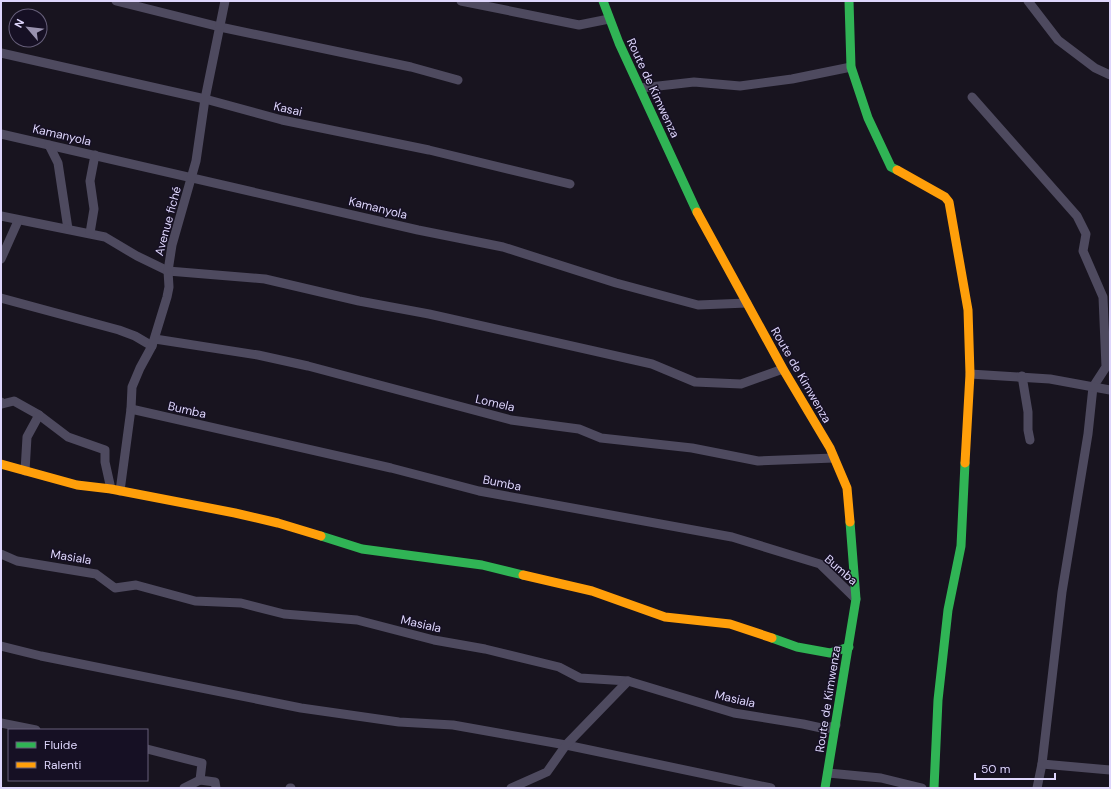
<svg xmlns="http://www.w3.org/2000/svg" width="1111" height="789" font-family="'DM Sans',sans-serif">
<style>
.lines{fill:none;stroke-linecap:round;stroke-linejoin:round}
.street{stroke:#4e4a5f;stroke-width:9}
.fast{stroke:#30b455;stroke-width:9}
.slow{stroke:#ff9f0a;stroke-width:9}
.labels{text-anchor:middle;stroke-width:3;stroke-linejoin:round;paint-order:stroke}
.street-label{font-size:12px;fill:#ded6fc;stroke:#161024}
</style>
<rect width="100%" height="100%" fill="#18141f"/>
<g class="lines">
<!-- street -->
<g class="street">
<polyline points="116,1 220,27 411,67 458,80"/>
<polyline points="461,1 579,25 609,19"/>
<polyline points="1028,1 1058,40 1095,68 1110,75"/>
<polyline points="1,53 205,99 282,120 429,150 570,184"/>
<polyline points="641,88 694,82 740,86 792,79 851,67"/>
<polyline points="972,97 1077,216 1086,234 1083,251 1103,297 1106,367 1093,387 1088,434 1062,592 1042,764 1037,788"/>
<polyline points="1,134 418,230 503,247 616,283 698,305 747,303"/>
<polyline points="49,145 58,163 68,229"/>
<polyline points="1,216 105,237 137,256 168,271 265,279 359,301 429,314 652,364 695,382 741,384 783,369"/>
<polyline points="90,233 94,209 90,181 95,155"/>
<polyline points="1,259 18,221"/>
<polyline points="1,298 119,330 135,336 152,346"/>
<polyline points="155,339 258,355 308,366 511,420 579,429 601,438 692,448 758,461 834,458"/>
<polyline points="970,374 1050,379 1110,390"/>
<polyline points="1022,376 1028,412 1028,430 1030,440"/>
<polyline points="1,402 2,404 14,401 39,415 68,437 105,450 105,462 111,489"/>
<polyline points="131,409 391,468 479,491 732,537 820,564 856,599"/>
<polyline points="25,471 27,437 39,415"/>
<polyline points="120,491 131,409 132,387 140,368 152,346 167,297 169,287 168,271 172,245 196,161 205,99 225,1"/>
<polyline points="1,554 17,561 96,574 115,588 136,585 195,601 241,603 284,614 357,620 434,640 485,649 559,667 580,678 628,681 734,713 803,724 826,729 836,725"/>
<polyline points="1,646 41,656 301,708 399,722 453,725 566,745 771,788"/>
<polyline points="1,723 36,730"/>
<polyline points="147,749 202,763 200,780 215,782 216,788"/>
<polyline points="1042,764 1110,770"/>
<polyline points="828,773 881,778 922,788"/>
<polyline points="184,788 200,780"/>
<polyline points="290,788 291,788"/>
<polyline points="511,788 547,772 566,745 628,681"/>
</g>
<!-- fast -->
<g class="fast">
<polyline points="603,1 619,43 697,212"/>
<polyline points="849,1 851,67 868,118 891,167 897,170"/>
<polyline points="321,536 362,549 482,565 523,575"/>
<polyline points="772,638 797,647 830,653 849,647"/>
<polyline points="825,788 856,599 850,522"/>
<polyline points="934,788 938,700 948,610 961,546 965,463"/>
</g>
<!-- slow -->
<g class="slow">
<polyline points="897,170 945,197 949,202 968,310 970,374 965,463"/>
<polyline points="697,212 783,369 830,448 847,488 850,522"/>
<polyline points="1,464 77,485 111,489 235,513 278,523 321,536"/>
<polyline points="523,575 592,591 665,617 730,624 772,638"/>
</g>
</g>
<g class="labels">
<!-- street labels -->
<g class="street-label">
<text transform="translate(653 88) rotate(65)" y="4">Route de Kimwenza</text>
<text transform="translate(288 109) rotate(13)" y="4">Kasai</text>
<text transform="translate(62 135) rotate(13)" y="4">Kamanyola</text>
<text transform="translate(378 208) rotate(14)" y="4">Kamanyola</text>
<text transform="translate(168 221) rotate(-75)" y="4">Avenue fiché</text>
<text transform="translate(801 375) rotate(60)" y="4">Route de Kimwenza</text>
<text transform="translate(495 403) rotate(13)" y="4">Lomela</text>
<text transform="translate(187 410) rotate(13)" y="4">Bumba</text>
<text transform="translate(502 483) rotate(11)" y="4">Bumba</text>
<text transform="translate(71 557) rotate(9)" y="4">Masiala</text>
<text transform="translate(841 570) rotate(41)" y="4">Bumba</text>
<text transform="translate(421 624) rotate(13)" y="4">Masiala</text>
<text transform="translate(735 699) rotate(13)" y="4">Masiala</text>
<text transform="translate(828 699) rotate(-81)" y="4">Route de Kimwenza</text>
</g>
</g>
<!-- border -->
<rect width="1111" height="789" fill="none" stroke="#ded6fc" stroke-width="4"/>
<!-- legend -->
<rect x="8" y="729" width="140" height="52" fill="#161024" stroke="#665f7a"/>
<rect x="16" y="742" width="20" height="6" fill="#30b455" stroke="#665f7a"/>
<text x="44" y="749" font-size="12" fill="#ded6fc">Fluide</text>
<rect x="16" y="762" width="20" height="6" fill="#ff9f0a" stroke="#665f7a"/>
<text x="44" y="769" font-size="12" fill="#ded6fc">Ralenti</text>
<!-- north arrow -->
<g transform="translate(28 28) rotate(298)"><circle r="19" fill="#161024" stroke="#665f7a"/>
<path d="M0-3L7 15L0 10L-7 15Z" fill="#9992af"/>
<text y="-6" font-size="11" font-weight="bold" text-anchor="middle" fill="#ded6fc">N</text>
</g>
<!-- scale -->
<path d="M975 773v6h80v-6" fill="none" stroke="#ded6fc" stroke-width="2"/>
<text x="981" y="773" font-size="12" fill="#ded6fc" stroke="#161024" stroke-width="3" paint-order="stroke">50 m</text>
</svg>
